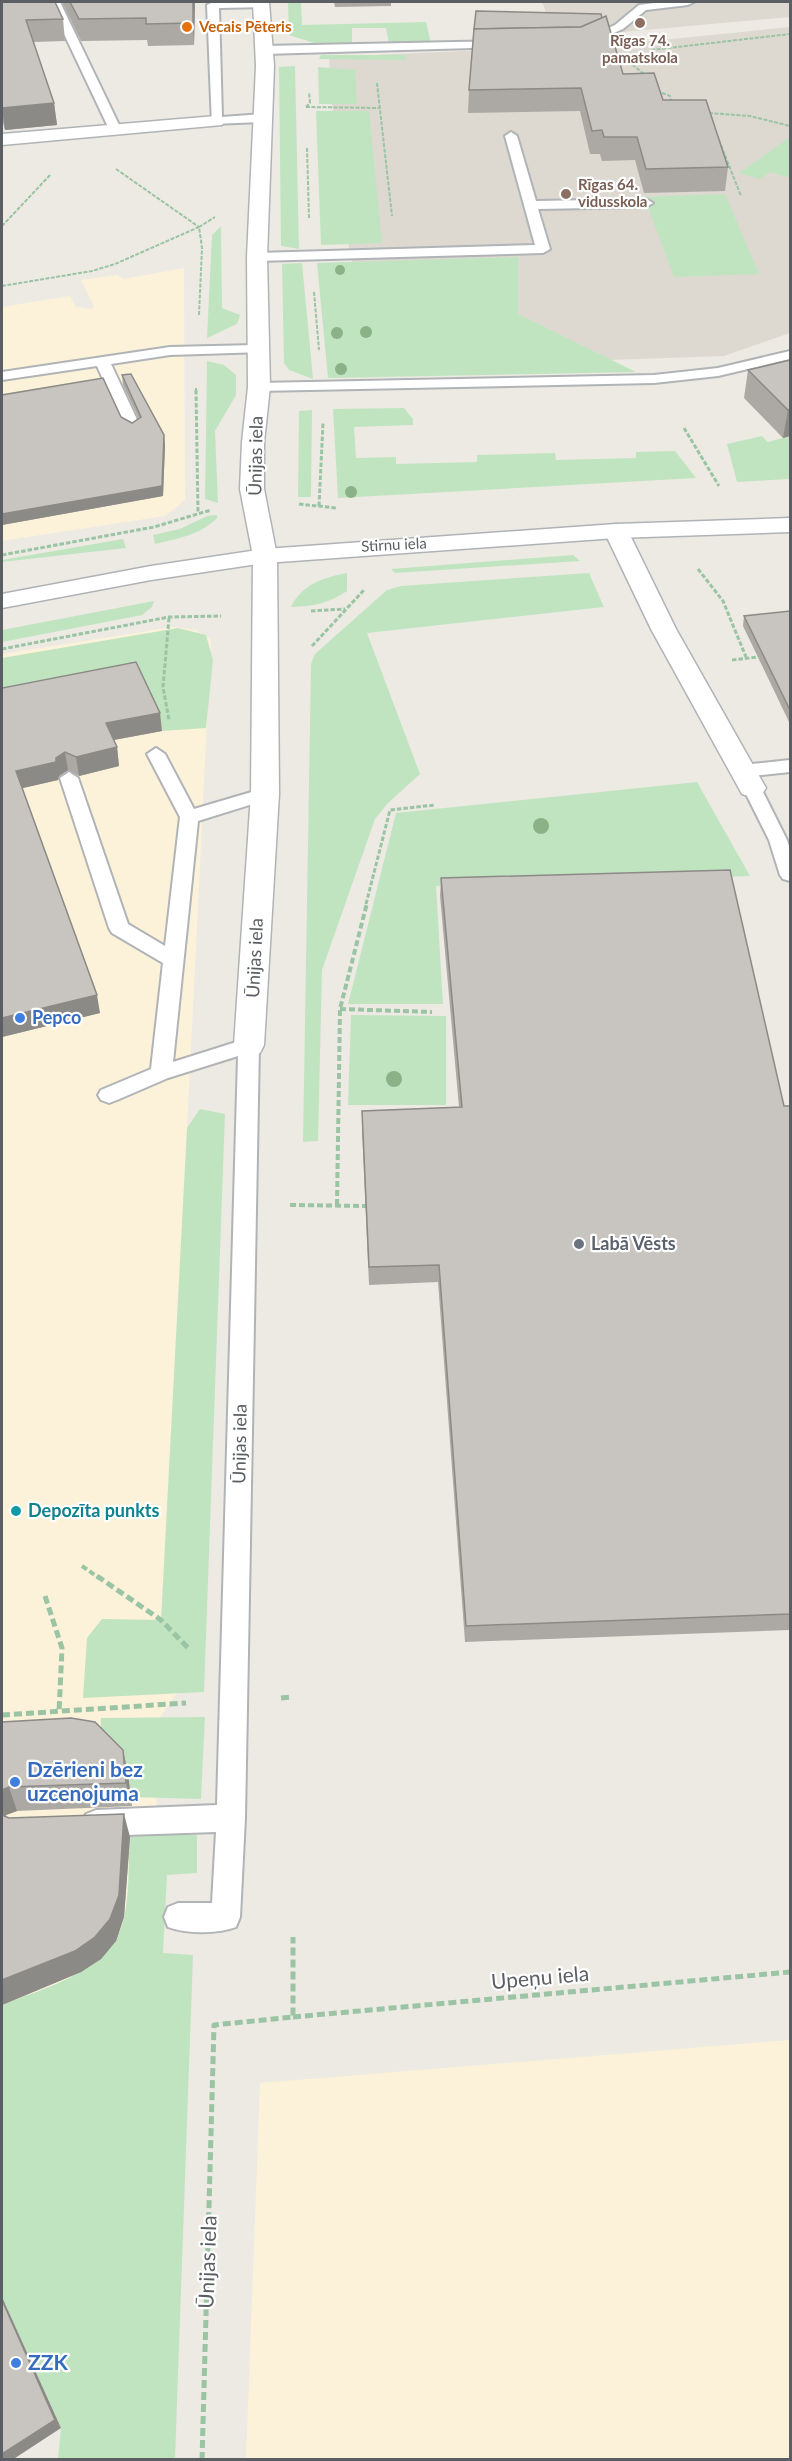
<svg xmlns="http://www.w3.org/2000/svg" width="792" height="2461" font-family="Lato,sans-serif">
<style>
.commercial{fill:#fcf2d9}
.education{fill:#ddd9d1}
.green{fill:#c1e4c0}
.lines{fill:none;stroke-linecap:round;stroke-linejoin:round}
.lane-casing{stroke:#b0b4b7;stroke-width:4}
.street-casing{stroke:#b0b4b7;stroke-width:3}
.secondary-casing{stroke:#afb3b7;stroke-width:3}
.path-far3{stroke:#9ac4a4;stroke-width:2;stroke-dasharray:4 1.5;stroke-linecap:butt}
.path-far2{stroke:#9ac4a4;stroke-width:3;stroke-dasharray:4.5 2;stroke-linecap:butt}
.path-far1{stroke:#9ac4a4;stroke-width:4;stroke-dasharray:6 3;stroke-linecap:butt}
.path{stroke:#9ac4a4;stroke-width:5;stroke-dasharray:8 4;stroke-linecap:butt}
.lane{fill:#fff;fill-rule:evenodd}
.street{fill:#fff;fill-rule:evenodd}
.secondary{fill:#fff;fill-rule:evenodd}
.tree{fill:#8ab286}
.wall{fill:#aca9a5}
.shaded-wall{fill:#8c8a86}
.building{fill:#c8c5c0;stroke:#8c8a86;stroke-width:1.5}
.education-dot{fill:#8d6e63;stroke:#fff;stroke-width:2}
.food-dot{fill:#e8710a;stroke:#fff;stroke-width:2}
.shop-dot{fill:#3f7fe0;stroke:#fff;stroke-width:2}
.worship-dot{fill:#6b7280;stroke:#fff;stroke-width:2}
.culture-dot{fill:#0f9aa8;stroke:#fff;stroke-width:2}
.labels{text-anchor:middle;stroke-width:4.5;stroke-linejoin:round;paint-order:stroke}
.far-food-label{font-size:15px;font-weight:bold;fill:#c56008;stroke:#fff;text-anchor:start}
.far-education-label{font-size:15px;font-weight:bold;fill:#785e54;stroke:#fff}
.far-street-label{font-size:15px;fill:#5b5f63;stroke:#fff}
.street-label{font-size:18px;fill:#5b5f63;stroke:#fff}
.shop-label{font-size:18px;font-weight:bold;fill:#366cbe;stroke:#fff;text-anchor:start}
.worship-label{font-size:18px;font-weight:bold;fill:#5b616d;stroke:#fff;text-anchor:start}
.culture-label{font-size:18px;font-weight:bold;fill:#0d838f;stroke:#fff;text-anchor:start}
.near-shop-label{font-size:21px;font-weight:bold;fill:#366cbe;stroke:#fff;text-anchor:start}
.near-street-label{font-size:21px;fill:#5b5f63;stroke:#fff}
</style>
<rect width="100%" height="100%" fill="#edeae3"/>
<!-- commercial -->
<g class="commercial">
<polygon points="184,268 185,500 165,516 2,541 2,307 70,296 76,307 92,309 94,307 81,280 117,275 124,279"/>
<polygon points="173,627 196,630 211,640 187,1128 183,1685 160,1717 149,1975 2,2028 2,654"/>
<polygon points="790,2040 790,2459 246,2459 260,2083"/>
</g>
<!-- education -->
<g class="education">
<polygon points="542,2 790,2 790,17 556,38"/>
<polygon points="790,27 790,333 724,356 373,368 348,242 335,146 329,57 622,44"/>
</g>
<!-- green -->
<g class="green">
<polygon points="288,2 301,2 302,25 426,22 431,44 389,44 386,28 352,28 352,43 314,43 289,35"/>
<polygon points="321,55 405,55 406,60 319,59"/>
<polygon points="295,66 299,249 281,246 279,67"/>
<polygon points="318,67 355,70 357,104 319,104"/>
<polygon points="316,111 369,111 382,243 321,245"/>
<polygon points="790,137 790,178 770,172 760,179 739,173"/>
<polygon points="725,194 759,274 674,277 644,197"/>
<polygon points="221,226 222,308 240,315 237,324 207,338 212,235"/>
<polygon points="518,257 518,314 636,372 328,378 317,263"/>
<polygon points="302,263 313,379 289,370 284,363 282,264"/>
<polygon points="207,361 224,365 236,375 236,395 215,431 218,503 205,499"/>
<polygon points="404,408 413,419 413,425 354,427 356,458 396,457 396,464 477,462 477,455 555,453 556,460 636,458 636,452 675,451 696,478 338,498 333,409"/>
<polygon points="312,410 311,497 298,497 299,411"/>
<polygon points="762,436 768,442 790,436 790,479 737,482 727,444"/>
<path d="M 217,515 L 217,518 C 199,536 178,538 155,544 L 153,535 L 180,529 L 207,516 Z"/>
<polygon points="123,539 126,548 2,562 2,560"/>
<polygon points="573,555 580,561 395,573 391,569"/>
<path d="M 347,573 L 347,591 C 327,604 314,606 291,607 C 301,585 324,577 347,573 Z"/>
<polygon points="589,573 604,607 367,633 420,774 388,803 375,819 322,970 318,1141 303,1142 311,664 315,654 387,590 401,586"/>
<polygon points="154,601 152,607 142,615 2,642 2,630"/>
<polygon points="178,628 206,635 213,660 206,728 162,731 138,680 2,707 2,658"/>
<polygon points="697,782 750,876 436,886 443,1004 348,1004 396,813"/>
<polygon points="351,1015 446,1016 446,1105 348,1105"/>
<polygon points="200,1109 225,1114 204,1692 83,1698 87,1638 102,1619 161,1620 187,1128"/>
<polygon points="205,1717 201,1799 131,1797 128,1774 100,1746 101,1718"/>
<path d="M 130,1835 L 197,1835 L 197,1873 L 167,1875 L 163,1953 L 193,1955 L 175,2459 L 58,2459 L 61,2428 L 2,2297 L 2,2005 C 47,1986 111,1973 124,1918 C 130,1892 128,1862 130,1835 Z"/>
</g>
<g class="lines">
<!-- lane casing -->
<g class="lane-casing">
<g id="lane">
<polygon points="49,2 60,2 121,129 119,132 115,133 109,129"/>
<polygon points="261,2 267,5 265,7 219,8 222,117 262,114 268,118 262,122 212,124 207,5 213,2"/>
<polygon points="662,2 694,2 688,5 646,10 623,29 588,44 578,42 615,25 639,5"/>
<polygon points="503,41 507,43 507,47 264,54 258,50 264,46"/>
<polygon points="511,132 517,136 536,201 646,199 653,203 646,207 538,209 550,249 543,253 257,261 250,257 257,253 535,245 505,136"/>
<polygon points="257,345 262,346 264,349 262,352 170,355 111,364 140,426 132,431 124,426 97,366 2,380 2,372 170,347"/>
<polygon points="790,351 790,359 718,376 654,383 259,391 252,387 259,383 654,375 718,368"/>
<path d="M 156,748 L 165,754 L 194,809 L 265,788 L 274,794 L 272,798 L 198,821 L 173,1062 L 249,1038 L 256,1040 L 259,1045 L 245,1818 L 240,1917 L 236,1927 C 218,1934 186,1934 168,1927 L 164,1917 L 168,1907 L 178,1903 L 212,1903 L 216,1832 L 96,1836 L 86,1832 L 82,1823 L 86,1814 L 96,1810 L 217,1805 L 238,1056 L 168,1078 L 117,1100 L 109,1103 L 101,1100 L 98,1095 L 101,1090 L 151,1069 L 163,963 L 112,933 L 109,928 L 60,778 L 69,772 L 78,778 L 128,924 L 165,946 L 180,817 L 147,754 Z"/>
<polygon points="790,760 790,772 742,777 733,771 742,765"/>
<polygon points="752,782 761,788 787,840 790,849 790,881 783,879 780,875 769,840 743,788"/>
</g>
</g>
<!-- street casing -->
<g class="street-casing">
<g id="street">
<polygon points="253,2 269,2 274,66 267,257 270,387 264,442 264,489 277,556 279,794 264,1045 260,1053 249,1056 238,1053 234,1045 251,794 253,556 240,489 242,442 248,387 247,257 256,66"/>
<polygon points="216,116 225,121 222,125 2,145 2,134"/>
<polygon points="616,524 624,526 628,531 676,629 766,788 762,794 752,797 742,794 651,629 604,531 608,526"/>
</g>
</g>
<!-- secondary casing -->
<g class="secondary-casing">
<polygon id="secondary" points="790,518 790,532 616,538 265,563 151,580 2,608 2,594 151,566 265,549 616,524"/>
</g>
<!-- path-far3 -->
<g class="path-far3">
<polyline points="651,50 790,34"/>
<polyline points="628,61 646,76"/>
<polyline points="377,83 392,216"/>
<polyline points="657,91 670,96 672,104"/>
<polyline points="306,107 310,103 309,92"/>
<polyline points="306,107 379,108"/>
<polyline points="709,113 750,116 790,126"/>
<polyline points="717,135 741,196"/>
<polyline points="307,148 309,218"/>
<polyline points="116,169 199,227"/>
<polyline points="2,226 51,174"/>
<polyline points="2,286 92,271 115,264 199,227"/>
<polyline points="314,292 319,350"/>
<polyline points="199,315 202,248 199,227 215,217"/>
<polyline points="196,388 196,391"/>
</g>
<!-- path-far2 -->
<g class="path-far2">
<polyline points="196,390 198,512"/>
<polyline points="684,428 719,486"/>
<polyline points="299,504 336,508"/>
<polyline points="319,506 323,423"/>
<polyline points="2,555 154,527 211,510"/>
<polyline points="698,569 723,601 746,657"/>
<polyline points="311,611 345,609"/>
<polyline points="169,618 163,687 169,720"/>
<polyline points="312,646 364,590"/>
<polyline points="2,649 169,617 221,616"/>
<polyline points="732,660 758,657"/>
<polyline points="366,904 390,810 435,805"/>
</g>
<!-- path-far1 -->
<g class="path-far1">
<polyline points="340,1009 432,1012"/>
<polyline points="290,1205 367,1206"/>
<polyline points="337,1205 340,1009 367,903"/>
<polyline points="82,1566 99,1578"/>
</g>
<!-- path -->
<g class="path">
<polyline points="97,1576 161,1620 189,1649"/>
<polyline points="45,1596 62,1648 59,1712"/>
<polyline points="281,1698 292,1697"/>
<polyline points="2,1715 186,1703"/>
<polyline points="293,2017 790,1972"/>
<polyline points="202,2460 214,2025 293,2017 293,1937"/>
</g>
<!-- lane -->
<use href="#lane" class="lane"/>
<!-- street -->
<use href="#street" class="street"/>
<!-- secondary -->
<use href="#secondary" class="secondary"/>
</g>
<!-- trees -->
<g class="tree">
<circle cx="340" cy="270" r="5"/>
<circle cx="366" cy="332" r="6"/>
<circle cx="337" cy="333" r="6"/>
<circle cx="341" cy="369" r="6"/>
<circle cx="351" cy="492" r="6"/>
<circle cx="541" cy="826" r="8"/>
<circle cx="394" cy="1079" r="8"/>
</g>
<!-- wall -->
<g class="wall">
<polygon points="2,2 63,19 65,41 33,42 54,103 57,125 5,130 2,119"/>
<polygon points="62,2 195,2 194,45 148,46 147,40 81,41"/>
<polygon points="334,2 391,2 391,6 335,7"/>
<polygon points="623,74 663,100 728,167 725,191 644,193 635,160 602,161 600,154 590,154 580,111 468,113 469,90"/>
<polygon points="790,360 790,436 783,438 744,398 748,370"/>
<polygon points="122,375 165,445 163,496 2,525 2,395 121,417 132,423 139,419 123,385"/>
<polygon points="790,611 790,724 743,626 744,616"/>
<polygon points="2,688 162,731 114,740 117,747 119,766 79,776 68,770 59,776 58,780 22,788 100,1013 2,1037"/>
<polygon points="441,878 784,1106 790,1106 790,1630 465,1642 438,1282 369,1285 362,1129 362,1111 459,1107 440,896"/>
<polygon points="2,1722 123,1750 128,1774 132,1806 17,1811 6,1815 5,1816 9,1818 130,1837 124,1917 116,1941 101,1959 81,1972 2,2005"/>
</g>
<!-- shaded-wall -->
<g class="shaded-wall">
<polygon points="193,2 195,2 194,45 193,23"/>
<polygon points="54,103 57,125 5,130 2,108"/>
<polygon points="790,409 790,436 783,438 788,410"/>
<polygon points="164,435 165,445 163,496 2,525 2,514"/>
<polygon points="160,713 162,731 108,741 106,723"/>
<polygon points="117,747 119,766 79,776 76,757"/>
<polygon points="65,752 68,770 59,776 58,780 19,789 16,771 56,758"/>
<polygon points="97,995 100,1013 2,1037 2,1018"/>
<polygon points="123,1750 128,1774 132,1806 126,1783"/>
<polygon points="9,1787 17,1811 6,1815 2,1824 2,1790"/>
<polygon points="124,1814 130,1837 124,1917 116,1941 101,1959 81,1972 2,2005 2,1980"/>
<polygon points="2,2297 61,2428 12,2460 2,2460"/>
</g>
<!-- building -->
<g class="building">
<polygon points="2,2 55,2 63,19 26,20 54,103 2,108"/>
<polygon points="70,2 193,2 193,23 146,24 146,18 79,19"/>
<polygon points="476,11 601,14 602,18 581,27 474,29"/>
<polygon points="606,16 623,74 654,73 663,100 706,100 728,167 646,169 637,137 604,137 602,130 592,131 581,88 469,90 474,29 581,27"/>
<polygon points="790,360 790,409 788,410 748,370"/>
<polygon points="131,374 164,435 162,486 2,514 2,395 103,378 121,417 132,423 141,417 122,375"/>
<polygon points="790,611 790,710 744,616"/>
<polygon points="136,662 160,713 106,723 117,747 76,757 65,752 56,758 56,762 16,771 97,995 2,1018 2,688"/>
<polygon points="730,870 784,1106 790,1106 790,1614 466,1626 439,1265 369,1267 362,1111 462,1107 441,878"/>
<polygon points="71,1718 95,1722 123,1750 126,1783 9,1787 2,1790 2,1722"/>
<polygon points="124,1814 119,1895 110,1919 95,1937 75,1951 2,1980 2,1815 9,1818"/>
<polygon points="2,2300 55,2420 2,2454"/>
</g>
<!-- markers -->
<g class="education-dot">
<circle cx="640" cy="23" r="6"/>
<circle cx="566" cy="194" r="6"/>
</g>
<circle class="food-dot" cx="187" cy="27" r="6"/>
<g class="shop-dot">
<circle cx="20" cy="1018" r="6"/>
<circle cx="15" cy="1782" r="6"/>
<circle cx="16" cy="2363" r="6"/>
</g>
<circle class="worship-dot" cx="579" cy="1244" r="6"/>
<circle class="culture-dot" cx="16" cy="1511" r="6"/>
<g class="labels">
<!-- far-food labels -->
<g class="far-food-label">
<text x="199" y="32">Vecais Pēteris</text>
</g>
<!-- far-education labels -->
<g class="far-education-label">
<text x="640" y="46">Rīgas 74.<tspan x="640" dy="17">pamatskola</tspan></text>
<text x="578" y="190" text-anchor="start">Rīgas 64.<tspan x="578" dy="17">vidusskola</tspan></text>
</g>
<!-- far-street labels -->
<g class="far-street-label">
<text transform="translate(394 545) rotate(-3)" y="5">Stirnu iela</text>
</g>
<!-- street labels -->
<g class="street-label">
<text transform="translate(256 456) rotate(-89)" y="6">Ūnijas iela</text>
<text transform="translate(255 958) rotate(-87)" y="6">Ūnijas iela</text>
<text transform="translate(240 1444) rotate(-89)" y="6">Ūnijas iela</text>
</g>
<!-- shop labels -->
<g class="shop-label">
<text x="32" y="1024">Pepco</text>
</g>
<!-- worship labels -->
<g class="worship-label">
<text x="591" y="1250">Labā Vēsts</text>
</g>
<!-- culture labels -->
<g class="culture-label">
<text x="28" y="1517">Depozīta punkts</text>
</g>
<!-- near-shop labels -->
<g class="near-shop-label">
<text x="27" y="1777">Dzērieni bez<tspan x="27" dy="24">uzcenojuma</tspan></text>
<text x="28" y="2370">ZZK</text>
</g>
<!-- near-street labels -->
<g class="near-street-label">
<text transform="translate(540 1978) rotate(-5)" y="7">Upeņu iela</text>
<text transform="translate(208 2262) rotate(-88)" y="7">Ūnijas iela</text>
</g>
</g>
<!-- border -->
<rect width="792" height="2461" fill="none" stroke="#5b5f63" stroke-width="6"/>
</svg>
